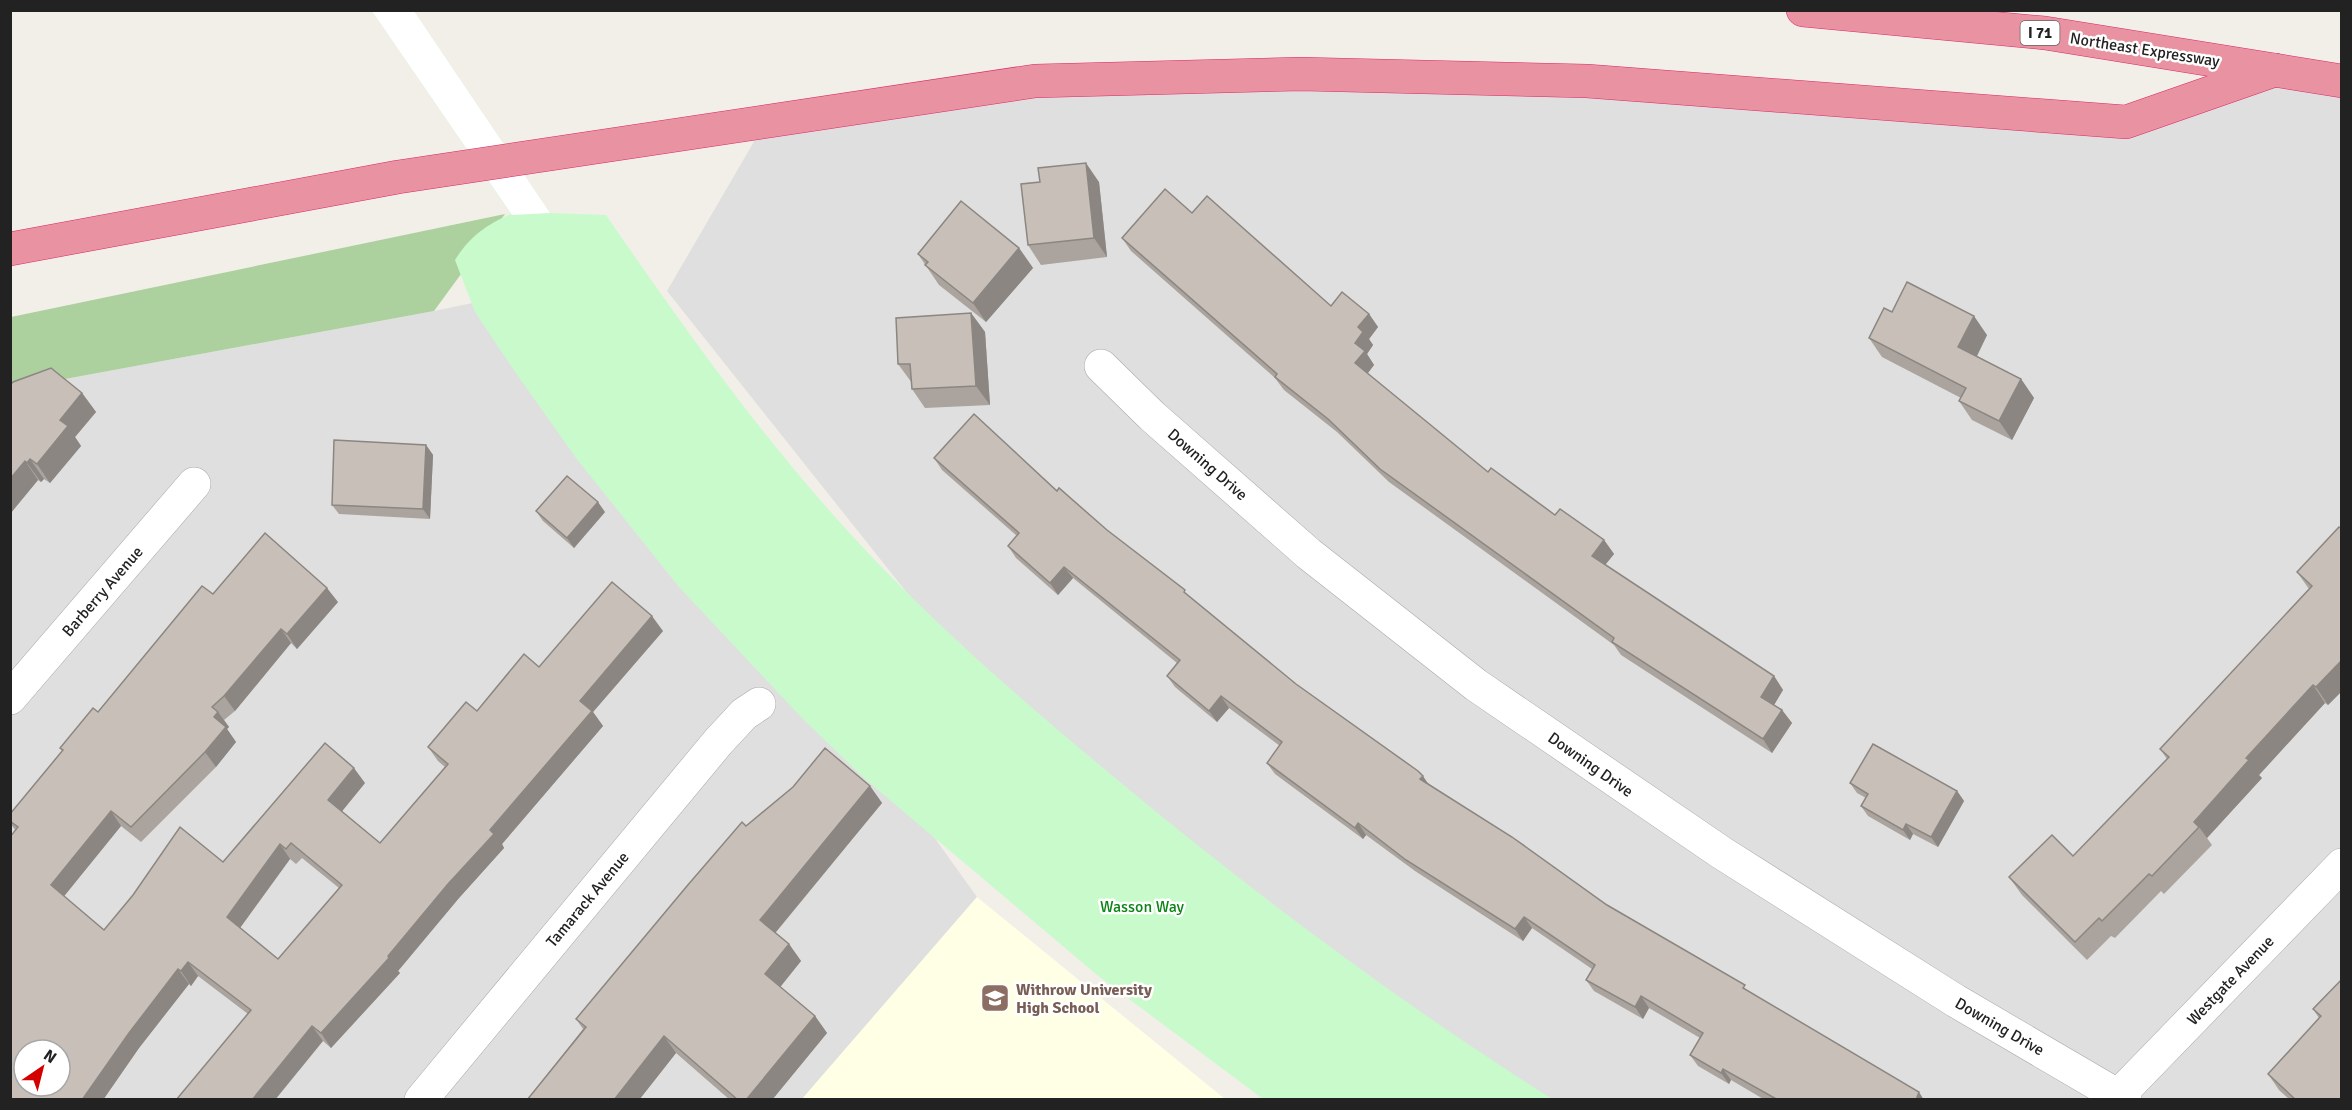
<svg xmlns="http://www.w3.org/2000/svg" width="2352" height="1110" font-family="Signika,sans-serif">
<style>
.residential{fill:#e0dfdf;fill-rule:evenodd}
.education{fill:#ffffe5}
.forest{fill:#add19e}
.park{fill:#c8facc}
.pier{fill:#fff}
.lines{fill:none;stroke-linecap:round;stroke-linejoin:round}
.minor-casing{stroke:#a9a9a9;stroke-width:34}
.highway-casing{stroke:#dc2a67;stroke-width:34}
.minor{stroke:#fff;stroke-width:33}
.highway{stroke:#e892a2;stroke-width:33}
.wall{fill:#aba49e;fill-rule:evenodd}
.shaded-wall{fill:#8b8681}
.building{fill:#c7bfb8;stroke:#8b8681;stroke-width:1.5;fill-rule:evenodd}
.labels{text-anchor:middle;stroke-width:5;stroke-linejoin:round;paint-order:stroke}
.shield{fill:#fff;stroke:#646464;stroke-width:1.5}
.shield-label{font-size:15px;font-weight:bold;fill:#222}
.street-label{font-size:16px;fill:#222;stroke:#fff}
.park-label{font-size:16px;fill:#0c8416;stroke:#fff}
.education-label{font-size:16px;font-weight:bold;fill:#785e54;stroke:#fff;text-anchor:start}
</style>
<rect width="100%" height="100%" fill="#f2efe9"/>
<!-- residential -->
<g class="residential">
<polygon points="2275,70 2341,81 2341,1099 1539,1099 1005,716 667,291 766,121 1301,74 2126,122"/>
<path d="M 541,289 L 977,897 L 802,1099 L 11,1100 L 11,389 L 434,311 ZM 24,1050 L 60,1050 L 60,1086 L 24,1086 Z"/>
</g>
<!-- education -->
<polygon class="education" points="977,897 1225,1099 802,1099"/>
<!-- forest -->
<polygon class="forest" points="505,214 434,311 11,389 11,317"/>
<!-- park -->
<path class="park" d="M 372,11 L 414,11 L 550,213 L 606,215 C 688,334 771,451 871,556 C 947,636 1030,707 1114,777 C 1253,893 1399,1002 1552,1099 L 1263,1099 L 1097,975 L 865,779 L 802,718 L 679,587 L 576,458 L 511,366 L 475,312 L 455,260 C 470,236 486,225 511,214 Z"/>
<!-- pier -->
<polygon class="pier" points="372,11 414,11 550,213 512,215"/>
<g class="lines">
<!-- minor casing -->
<g class="minor-casing">
<g id="minor">
<polyline points="1101,366 1152,416 1309,554 1476,685 1722,853 1956,1001 2125,1100"/>
<polyline points="10,698 194,484"/>
<polyline points="2119,1095 2342,865"/>
<polyline points="421,1100 718,742 744,714 759,704"/>
</g>
</g>
<!-- highway casing -->
<g class="highway-casing">
<g id="highway">
<polyline points="1803,10 2045,33 2342,81"/>
<polyline points="10,249 398,177 1035,81 1301,74 1587,81 2126,122 2275,70"/>
</g>
</g>
<!-- minor -->
<use href="#minor" class="minor"/>
<!-- highway -->
<use href="#highway" class="highway"/>
</g>
<!-- wall -->
<g class="wall">
<polygon points="1040,182 1099,182 1107,257 1041,265 1028,245"/>
<polygon points="1192,213 1331,306 1369,314 1378,327 1369,339 1373,345 1367,354 1374,365 1367,373 1488,472 1555,515 1604,540 1614,554 1605,565 1774,676 1783,690 1774,705 1782,710 1792,723 1772,753 1621,655 1614,645 1389,482 1337,432 1284,390 1275,378 1131,251 1122,238"/>
<polygon points="1019,248 1033,268 986,322 939,285 918,254"/>
<polygon points="1892,312 1987,335 1977,356 2021,379 2034,398 2012,440 1972,420 1959,401 1961,398 1882,357 1869,338"/>
<polygon points="971,313 985,332 990,405 925,408 912,389 912,383 898,364"/>
<polygon points="10,385 82,393 96,412 75,437 81,446 50,483 44,479 41,482 38,480 10,514"/>
<polygon points="426,445 433,455 430,519 339,514 332,505"/>
<polygon points="934,458 1057,491 1190,597 1296,684 1429,784 1607,905 1924,1100 1765,1100 1731,1080 1729,1084 1698,1066 1690,1055 1700,1038 1649,1008 1643,1019 1594,991 1586,980 1592,969 1532,928 1523,941 1415,871 1366,835 1363,839 1275,774 1267,763 1280,746 1229,708 1217,722 1175,687 1167,676 1177,663 1073,578 1058,595 1016,558 1008,546 1017,536 942,470"/>
<polygon points="536,511 605,512 574,548 543,521"/>
<polygon points="2342,529 2342,691 2328,705 2325,703 2259,775 2262,778 2207,838 2212,845 2164,894 2161,891 2115,938 2111,936 2087,960 2022,895 2009,877 2073,856 2167,759 2160,749 2309,589 2297,572"/>
<path d="M 213,594 L 338,602 L 297,649 L 291,643 L 235,711 L 224,720 L 229,727 L 227,729 L 236,742 L 216,767 L 141,842 L 121,826 L 64,896 L 104,930 L 365,783 L 342,811 L 380,843 L 445,767 L 438,761 L 428,747 L 539,667 L 663,631 L 593,712 L 603,726 L 502,844 L 504,848 L 459,898 L 398,971 L 400,973 L 331,1048 L 323,1041 L 248,1014 L 198,976 L 191,986 L 189,984 L 139,1048 L 103,1100 L 10,1100 L 16,831 L 10,823 L 10,814 L 62,751 L 60,748 L 98,712 ZM 302,858 L 339,888 L 278,959 L 240,928 L 290,859 L 296,864 Z"/>
<polygon points="1850,783 1957,791 1964,801 1938,847 1913,834 1910,840 1868,816 1861,806 1866,798 1857,793"/>
<polygon points="870,786 882,803 775,932 789,944 801,961 780,987 815,1016 827,1033 772,1100 730,1100 676,1053 639,1100 527,1100 583,1029 576,1019 746,826"/>
<polygon points="2342,979 2342,1100 2290,1100 2279,1090 2268,1074 2319,1018 2313,1009"/>
</g>
<!-- shaded-wall -->
<g class="shaded-wall">
<polygon points="1086,163 1099,182 1107,257 1094,238"/>
<polygon points="1019,248 1033,268 986,322 973,303"/>
<polygon points="971,313 985,332 990,405 976,386"/>
<polygon points="1369,314 1378,327 1369,339 1373,345 1367,354 1374,365 1365,377 1355,363 1355,343 1358,327"/>
<polygon points="1974,316 1987,335 1972,366 1958,347"/>
<polygon points="2021,379 2034,398 2012,440 1999,421"/>
<polygon points="82,393 96,412 75,437 81,446 50,483 37,464 60,420"/>
<polygon points="426,445 433,455 430,519 423,509"/>
<polygon points="30,459 44,479 41,482 27,463"/>
<polygon points="25,461 38,480 10,514 10,479"/>
<polygon points="598,502 605,512 574,548 567,538"/>
<polygon points="1604,540 1614,554 1601,570 1592,556"/>
<polygon points="1064,567 1073,578 1058,595 1050,583"/>
<polygon points="327,588 338,602 297,649 287,634"/>
<polygon points="652,616 663,631 593,712 603,726 502,844 504,848 459,898 398,971 400,973 331,1048 321,1033 388,956 490,830 580,701"/>
<polygon points="281,629 291,643 235,711 224,696"/>
<polygon points="2342,660 2342,691 2328,705 2316,687"/>
<polygon points="1774,676 1783,690 1771,710 1761,697"/>
<polygon points="2313,685 2325,703 2259,775 2262,778 2207,838 2199,827 2194,822 2246,758"/>
<polygon points="1221,696 1229,708 1217,722 1209,711"/>
<polygon points="1782,710 1792,723 1772,753 1763,739"/>
<polygon points="218,712 229,727 227,729 236,742 216,767 205,752 214,717"/>
<polygon points="354,768 365,783 339,815 328,800"/>
<polygon points="1423,776 1431,788 1420,779"/>
<polygon points="870,786 882,803 772,937 760,920"/>
<polygon points="1957,791 1964,801 1938,847 1931,837"/>
<polygon points="111,811 121,826 61,900 51,885"/>
<polygon points="1358,823 1366,835 1363,839 1355,828"/>
<polygon points="1906,824 1913,834 1910,840 1903,830"/>
<polygon points="280,844 290,859 237,932 227,917"/>
<polygon points="1524,917 1532,928 1523,941 1515,929"/>
<polygon points="789,944 801,961 777,991 765,974"/>
<polygon points="188,962 198,976 191,986 181,971"/>
<polygon points="178,969 189,984 139,1048 103,1100 82,1100 129,1033"/>
<polygon points="1641,996 1649,1008 1643,1019 1635,1007"/>
<polygon points="815,1016 827,1033 772,1100 746,1100"/>
<polygon points="312,1026 323,1041 275,1100 252,1100"/>
<polygon points="664,1036 676,1053 639,1100 614,1100"/>
<polygon points="1723,1069 1731,1080 1729,1084 1721,1073"/>
<polygon points="1919,1092 1924,1100 1915,1099"/>
</g>
<!-- building -->
<g class="building">
<polygon points="1086,163 1094,238 1028,245 1021,184 1040,182 1038,168"/>
<polygon points="1165,189 1192,213 1207,196 1331,306 1342,292 1369,314 1358,327 1363,332 1355,343 1365,351 1355,363 1488,472 1491,468 1555,515 1560,509 1604,540 1592,556 1774,676 1761,697 1782,710 1763,739 1612,642 1614,638 1380,469 1328,419 1275,377 1277,374 1122,238"/>
<polygon points="961,201 1019,248 973,303 925,265 928,262 918,254"/>
<polygon points="1907,282 1974,316 1958,347 2021,379 1999,421 1959,401 1966,388 1869,338 1884,308 1892,312"/>
<polygon points="971,313 976,386 912,389 910,364 898,364 896,318"/>
<polygon points="51,368 82,393 60,420 68,426 37,464 30,459 27,463 25,461 10,479 10,385 13,382"/>
<polygon points="974,414 1057,491 1059,488 1107,530 1185,590 1184,592 1296,684 1418,771 1423,776 1420,779 1512,837 1607,905 1745,985 1743,988 1919,1092 1916,1100 1778,1100 1723,1069 1721,1073 1690,1055 1703,1033 1641,996 1635,1007 1586,980 1595,965 1524,917 1515,929 1406,860 1358,823 1355,828 1267,763 1282,742 1221,696 1209,711 1167,676 1180,660 1064,567 1050,583 1008,546 1019,533 934,458"/>
<polygon points="334,440 426,445 423,509 332,505"/>
<polygon points="567,476 598,502 567,538 536,511"/>
<polygon points="2339,527 2342,529 2342,660 2316,687 2313,685 2246,758 2249,760 2194,822 2199,827 2152,876 2149,874 2102,921 2099,918 2075,942 2009,877 2052,835 2073,856 2169,757 2160,749 2312,586 2297,572"/>
<path d="M 265,533 L 327,588 L 287,634 L 281,629 L 224,696 L 212,707 L 218,712 L 214,717 L 226,727 L 205,752 L 131,827 L 111,811 L 51,885 L 104,930 L 133,895 L 180,827 L 223,862 L 325,743 L 354,768 L 328,800 L 380,843 L 448,764 L 428,747 L 466,702 L 477,711 L 524,654 L 539,667 L 612,582 L 652,616 L 580,701 L 592,711 L 490,830 L 494,834 L 448,884 L 388,956 L 389,958 L 321,1033 L 312,1026 L 252,1100 L 176,1100 L 251,1010 L 188,962 L 181,971 L 178,969 L 129,1033 L 82,1100 L 68,1100 L 67,1099 L 66,1100 L 10,1100 L 10,837 L 18,827 L 10,821 L 10,814 L 63,750 L 60,748 L 93,708 L 98,712 L 202,586 L 213,594 ZM 291,843 L 342,885 L 278,959 L 227,917 L 280,844 L 286,849 ZM 24,1050 L 60,1050 L 60,1086 L 24,1086 Z"/>
<polygon points="1873,744 1957,791 1931,837 1906,824 1903,830 1861,806 1868,794 1850,783"/>
<polygon points="825,748 870,786 760,920 789,944 765,974 815,1016 746,1100 738,1100 664,1036 614,1100 527,1100 586,1027 576,1019 687,886 742,822 746,826 793,787"/>
<polygon points="2342,979 2342,1100 2296,1100 2268,1074 2321,1016 2313,1009"/>
</g>
<!-- icons -->
<defs>
<g id="school-square" transform="scale(1.5)"><rect x="-9" y="-9" width="18" height="18" rx="4" fill="#8d6e63" stroke="#fff"/><path d="M0-5L7-2L0 1L-7-2ZM-4 1L0 2.5L4 1V4Q0 6-4 4Z" fill="#fff"/></g>
</defs>
<g fill-rule="evenodd">
<use href="#school-square" x="995" y="998"/>
</g>
<g class="labels">
<!-- shield labels -->
<rect class="shield" x="2020.5" y="21" width="39" height="24" rx="4.5"/>
<g class="shield-label">
<text x="2040" y="38">I 71</text>
</g>
<!-- street labels -->
<g class="street-label">
<text transform="translate(2145 49) rotate(9)" y="6">Northeast Expressway</text>
<text transform="translate(1208 464) rotate(41)" y="6">Downing Drive</text>
<text transform="translate(102 591) rotate(-49)" y="6">Barberry Avenue</text>
<text transform="translate(1591 764) rotate(35)" y="6">Downing Drive</text>
<text transform="translate(587 899) rotate(-50)" y="6">Tamarack Avenue</text>
<text transform="translate(2230 980) rotate(-46)" y="6">Westgate Avenue</text>
<text transform="translate(2000 1026) rotate(30)" y="6">Downing Drive</text>
</g>
<!-- park labels -->
<g class="park-label">
<text x="1142" y="912">Wasson Way</text>
</g>
<!-- education labels -->
<g class="education-label">
<text x="1016" y="995">Withrow University<tspan x="1016" dy="18">High School</tspan></text>
</g>
</g>
<!-- border -->
<rect width="2352" height="1110" fill="none" stroke="#222222" stroke-width="24"/>
<!-- north arrow -->
<g transform="translate(42 1068) rotate(35)"><circle r="28" fill="#ffffff" stroke="#a7a7a7" stroke-width="1.5"/>
<path d="M0-4.5L10 22L0 15L-10 22Z" fill="#d40000"/>
<text y="-9" font-size="16" font-weight="bold" text-anchor="middle" fill="#222222">N</text>
</g>
</svg>
